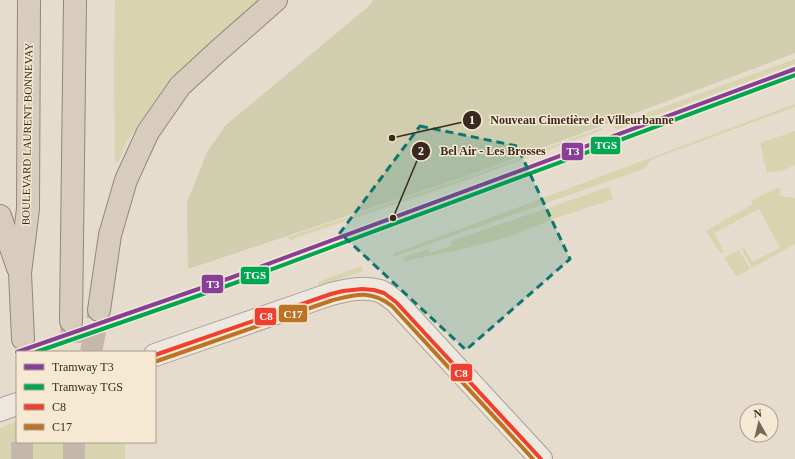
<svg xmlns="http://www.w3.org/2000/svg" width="795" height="459" font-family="'Times New Roman',serif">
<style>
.green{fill:#d7d4af}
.cemetery{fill:#d1ceaf}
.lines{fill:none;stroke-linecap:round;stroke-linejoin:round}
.highway-tunnel{stroke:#c3b8aa;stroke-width:22;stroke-dasharray:22 11;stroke-linecap:butt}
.minor-casing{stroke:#aaa196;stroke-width:24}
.highway-casing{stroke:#90877d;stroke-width:24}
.minor{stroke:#ede8df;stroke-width:22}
.highway{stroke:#d8ccbe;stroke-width:22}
.bus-1-casing{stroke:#f6e9d3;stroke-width:7}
.bus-2-casing{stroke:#f6e9d3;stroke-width:7}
.bus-1{stroke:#ef3f30;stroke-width:4}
.bus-2{stroke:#bc7326;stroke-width:4}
.tram-1-casing{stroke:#f6e9d3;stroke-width:7}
.tram-2-casing{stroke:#f6e9d3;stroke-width:7}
.tram-1{stroke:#873f98;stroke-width:4}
.tram-2{stroke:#00a651;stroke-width:4}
.marked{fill:#0f766e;fill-opacity:0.2;stroke:#0f766e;stroke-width:3;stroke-dasharray:8 5;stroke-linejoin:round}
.labels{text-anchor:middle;stroke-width:3;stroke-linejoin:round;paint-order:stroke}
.street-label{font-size:11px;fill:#39291e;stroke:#f6e9d3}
.leader{fill:none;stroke:#39291e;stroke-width:1.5}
.callout-dot{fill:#39291e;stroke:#f6e9d3;stroke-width:1.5}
.mark-label{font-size:12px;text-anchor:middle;font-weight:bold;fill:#fff}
.callout-label{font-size:12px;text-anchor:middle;font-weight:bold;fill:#39291e;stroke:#f6e9d3;stroke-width:3;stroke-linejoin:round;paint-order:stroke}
.line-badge{stroke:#f6e9d3;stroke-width:1.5}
.badge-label{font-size:11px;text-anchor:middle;font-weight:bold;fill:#fff}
</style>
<rect width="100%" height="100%" fill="#e5dccd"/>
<!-- green -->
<g class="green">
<polygon points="115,0 262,0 231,24 192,60 165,86 128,140 119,161 115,164 114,73"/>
<polygon points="795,59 795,64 616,130 614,125"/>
<polygon points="795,104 795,107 655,158 649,162 646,168 395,256 393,254"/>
<polygon points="601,128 602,130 465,181 290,240 288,237 472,175"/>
<polygon points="795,131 795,165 781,171 767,173 760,143"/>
<polygon points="609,187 613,199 548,221 508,237 459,250 409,260 406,263 402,258 428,249 429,253 452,246 451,241"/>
<polygon points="776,188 781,189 779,196 795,198 795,189 795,244 752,268 741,248 744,248 753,262 780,248 759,209 714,233 724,252 721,253 706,231 753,204 751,201"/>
<polygon points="739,250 750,269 738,276 736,275 724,258"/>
<polygon points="361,266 363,271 319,286 318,282"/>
<polygon points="17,422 17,442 125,442 125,459 0,459 0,428"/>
</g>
<!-- cemetery -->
<polygon class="cemetery" points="373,0 795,0 795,53 470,175 188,269 187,202 207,152 226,125 369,6"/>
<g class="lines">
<!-- highway-tunnel -->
<g class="highway-tunnel">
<polyline points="71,321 72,352"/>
<polyline points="91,352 99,310"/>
<polyline points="22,459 22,442"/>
<polyline points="74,459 74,442"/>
</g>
<!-- minor casing -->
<g class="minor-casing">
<g id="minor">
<path d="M 155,355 L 331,294 C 347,290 364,286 380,291 C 385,293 391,298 396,302 L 541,459"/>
<polyline points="0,410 17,404"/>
</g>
</g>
<!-- highway casing -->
<g class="highway-casing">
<g id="highway">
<polyline points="0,216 18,268"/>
<polyline points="99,310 110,235 126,180 148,132 180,86 218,51 276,0"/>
<polyline points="71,321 75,0"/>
<polyline points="23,339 20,273 28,209 29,0"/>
</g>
</g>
<!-- minor -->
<use href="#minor" class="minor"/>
<!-- highway -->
<use href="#highway" class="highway"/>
<!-- bus-1 casing -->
<g class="bus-1-casing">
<polyline id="bus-1" points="155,355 331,294 343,291 362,289 374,290 384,293 396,302 541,459"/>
</g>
<!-- bus-2 casing -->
<g class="bus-2-casing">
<path id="bus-2" d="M 157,361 L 333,300 C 357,294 371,290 392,306 L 533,459"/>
</g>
<!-- bus-1 -->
<use href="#bus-1" class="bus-1"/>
<!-- bus-2 -->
<use href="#bus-2" class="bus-2"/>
<!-- tram-1 casing -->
<g class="tram-1-casing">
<polyline id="tram-1" points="17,352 230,278 795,69"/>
</g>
<!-- tram-2 casing -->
<g class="tram-2-casing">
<polyline id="tram-2" points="36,352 232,284 795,75"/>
</g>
<!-- tram-1 -->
<use href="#tram-1" class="tram-1"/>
<!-- tram-2 -->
<use href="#tram-2" class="tram-2"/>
</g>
<!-- marked area -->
<path class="marked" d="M 420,126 L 517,146 L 570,259 L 466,350 L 340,233 Z"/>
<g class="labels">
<!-- street labels -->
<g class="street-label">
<text transform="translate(27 134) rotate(-89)" y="4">BOULEVARD LAURENT BONNEVAY</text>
</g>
</g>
<!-- callouts -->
<path class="leader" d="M392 138L472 120M393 218L421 151"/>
<g class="callout-dot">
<circle cx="392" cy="138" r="4"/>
<circle cx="393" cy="218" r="4"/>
<circle cx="472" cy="120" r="10"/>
<circle cx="421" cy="151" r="10"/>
</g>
<g class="mark-label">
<text x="472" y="124">1</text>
<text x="421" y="155">2</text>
</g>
<g class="callout-label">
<text x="582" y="124">Nouveau Cimetière de Villeurbanne</text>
<text x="493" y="155">Bel Air - Les Brosses</text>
</g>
<g class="line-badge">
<rect x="590" y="136" width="31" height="19" rx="4" fill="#00a651"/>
<rect x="561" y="142" width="23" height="19" rx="4" fill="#873f98"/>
<rect x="240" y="266" width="30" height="19" rx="4" fill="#00a651"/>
<rect x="201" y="274" width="23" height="20" rx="4" fill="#873f98"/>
<rect x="278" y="304" width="30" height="19" rx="4" fill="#bc7326"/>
<rect x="254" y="307" width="23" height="19" rx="4" fill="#ef3f30"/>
<rect x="450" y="363" width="23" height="19" rx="4" fill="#ef3f30"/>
</g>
<g class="badge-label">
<text x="606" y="149">TGS</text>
<text x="573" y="155">T3</text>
<text x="255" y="279">TGS</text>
<text x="213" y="288">T3</text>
<text x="293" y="318">C17</text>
<text x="266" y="320">C8</text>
<text x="461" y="377">C8</text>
</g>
<!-- legend -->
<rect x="16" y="351" width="140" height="92" fill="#f6e9d3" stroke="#aa9c8b"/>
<rect x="24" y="364" width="20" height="6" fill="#873f98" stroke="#aa9c8b"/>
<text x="52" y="371" font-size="12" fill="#39291e">Tramway T3</text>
<rect x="24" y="384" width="20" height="6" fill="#00a651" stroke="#aa9c8b"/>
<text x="52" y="391" font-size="12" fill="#39291e">Tramway TGS</text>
<rect x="24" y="404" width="20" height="6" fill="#ef3f30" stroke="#aa9c8b"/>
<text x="52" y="411" font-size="12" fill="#39291e">C8</text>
<rect x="24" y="424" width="20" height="6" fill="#bc7326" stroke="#aa9c8b"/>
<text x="52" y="431" font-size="12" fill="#39291e">C17</text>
<!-- north arrow -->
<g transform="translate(759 423) rotate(352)"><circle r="19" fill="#f6e9d3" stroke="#aa9c8b"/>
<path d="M0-3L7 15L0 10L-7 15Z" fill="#75685b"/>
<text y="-6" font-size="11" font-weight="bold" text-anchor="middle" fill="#39291e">N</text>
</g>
</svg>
